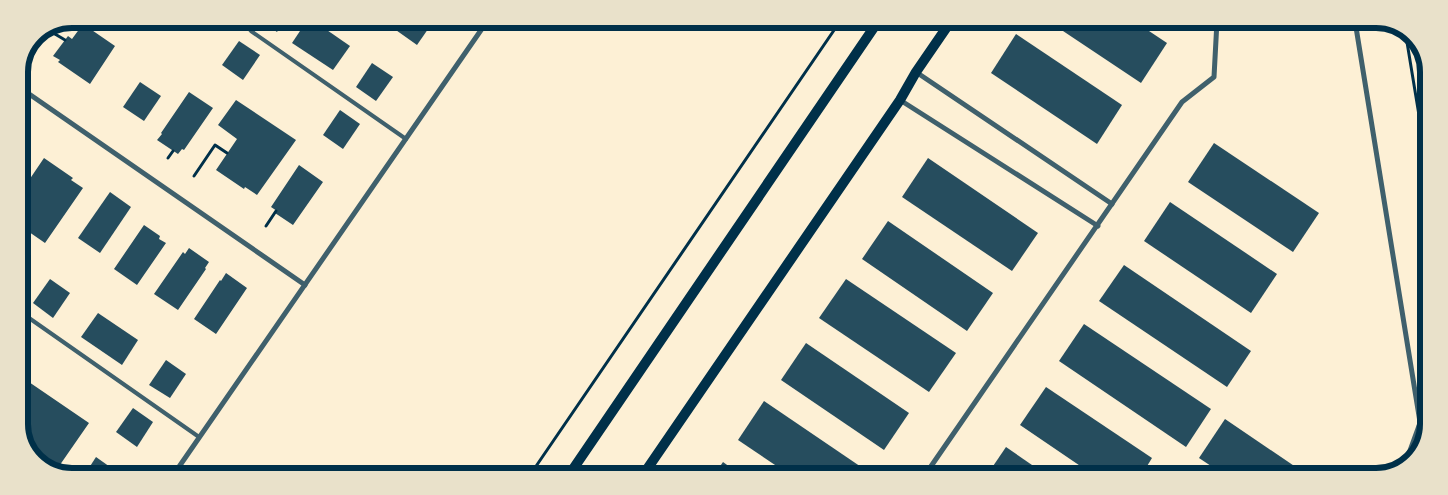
<svg xmlns="http://www.w3.org/2000/svg" width="1448" height="495" font-family="'Alegreya Sans',sans-serif">
<style>
.building{fill:#264d5e}
.lines{fill:none;stroke-linecap:round;stroke-linejoin:round}
.path{stroke:#003049;stroke-width:3}
.service{stroke:#3f606c;stroke-width:4}
.minor{stroke:#3f606c;stroke-width:5}
.secondary{stroke:#003049;stroke-width:10}
.rim{fill:none;stroke:#003049;stroke-width:6}
</style>
<rect width="100%" height="100%" fill="#fdf0d5"/>
<!-- building -->
<g class="building">
<polygon points="186,19 204,19 198,28"/>
<polygon points="259,19 285,19 277,32"/>
<polygon points="308,19 311,19 350,46 333,70 292,43"/>
<polygon points="399,19 435,19 417,45 393,28"/>
<polygon points="1048,21 1134,21 1167,43 1141,83"/>
<polygon points="83,24 115,46 90,84 58,62 60,60 53,56 68,36 72,39"/>
<polygon points="1016,34 1122,105 1097,144 991,73"/>
<polygon points="239,41 260,55 243,80 222,65"/>
<polygon points="372,63 393,77 376,101 356,87"/>
<polygon points="140,82 161,96 144,121 123,107"/>
<polygon points="189,92 213,108 184,150 182,149 178,154 157,140 162,134 161,133"/>
<polygon points="236,100 296,140 257,195 245,187 244,189 216,170 237,139 218,125"/>
<polygon points="340,110 360,124 343,149 323,135"/>
<polygon points="1214,143 1319,213 1293,252 1188,182"/>
<polygon points="44,158 73,178 71,180 83,188 45,243 19,225 19,187 23,189"/>
<polygon points="928,158 1038,233 1012,271 902,197"/>
<polygon points="299,165 323,182 293,225 275,213 277,211 271,207"/>
<polygon points="110,192 131,207 100,253 78,238"/>
<polygon points="1170,202 1277,274 1251,313 1144,241"/>
<polygon points="888,221 993,293 967,331 862,259"/>
<polygon points="144,225 160,236 159,239 166,243 137,285 114,269"/>
<polygon points="189,248 209,262 205,268 206,269 178,310 154,294 183,252 185,254"/>
<polygon points="1124,265 1251,351 1227,387 1099,301"/>
<polygon points="226,273 247,288 216,334 194,319 220,280 221,281"/>
<polygon points="50,279 70,293 53,318 33,303"/>
<polygon points="846,279 956,353 929,392 819,318"/>
<polygon points="98,313 138,340 122,365 81,337"/>
<polygon points="1084,324 1211,409 1186,447 1059,361"/>
<polygon points="806,343 909,413 884,450 781,380"/>
<polygon points="166,360 186,374 170,398 149,385"/>
<polygon points="26,380 89,423 55,472 30,456 20,431 28,419 19,413 19,390"/>
<polygon points="1046,387 1152,458 1141,476 1095,476 1020,425"/>
<polygon points="764,401 870,473 868,475 790,475 738,440"/>
<polygon points="133,408 153,422 137,447 116,432"/>
<polygon points="1225,419 1309,476 1226,476 1199,458"/>
<polygon points="1006,447 1048,476 987,475"/>
<polygon points="96,457 120,474 85,474"/>
<polygon points="723,462 741,475 714,475"/>
</g>
<g class="lines">
<!-- path -->
<g class="path">
<polyline points="1405,30 1428,170"/>
<polyline points="55,34 65,40"/>
<polyline points="168,158 173,151"/>
<polyline points="194,176 215,145 227,153"/>
<polyline points="266,226 276,211"/>
<polyline points="530,475 841,20"/>
</g>
<!-- service -->
<g class="service">
<polyline points="242,19 243,22 251,31 406,139"/>
<polyline points="19,311 199,437"/>
</g>
<!-- minor -->
<g class="minor">
<polyline points="1355,21 1420,422 1425,442"/>
<polyline points="916,72 1112,204"/>
<polyline points="19,87 305,285"/>
<polyline points="900,100 1098,226"/>
<polyline points="1404,467 1420,423"/>
<polyline points="174,474 488,20"/>
<polyline points="925,475 1182,102 1214,77 1217,21"/>
</g>
<!-- secondary -->
<g class="secondary">
<polyline points="569,475 879,20"/>
<polyline points="643,475 900,100 916,72 951,21"/>
</g>
</g>
<!-- crop -->
<path d="M0 0H1448V495H0ZM72 28H1376A44 44 0 0 1 1420 72V424A44 44 0 0 1 1376 468H72A44 44 0 0 1 28 424V72A44 44 0 0 1 72 28Z" fill="#e9e1ca" fill-rule="evenodd"/>
<path class="rim" d="M72 28H1376A44 44 0 0 1 1420 72V424A44 44 0 0 1 1376 468H72A44 44 0 0 1 28 424V72A44 44 0 0 1 72 28Z"/>
</svg>
